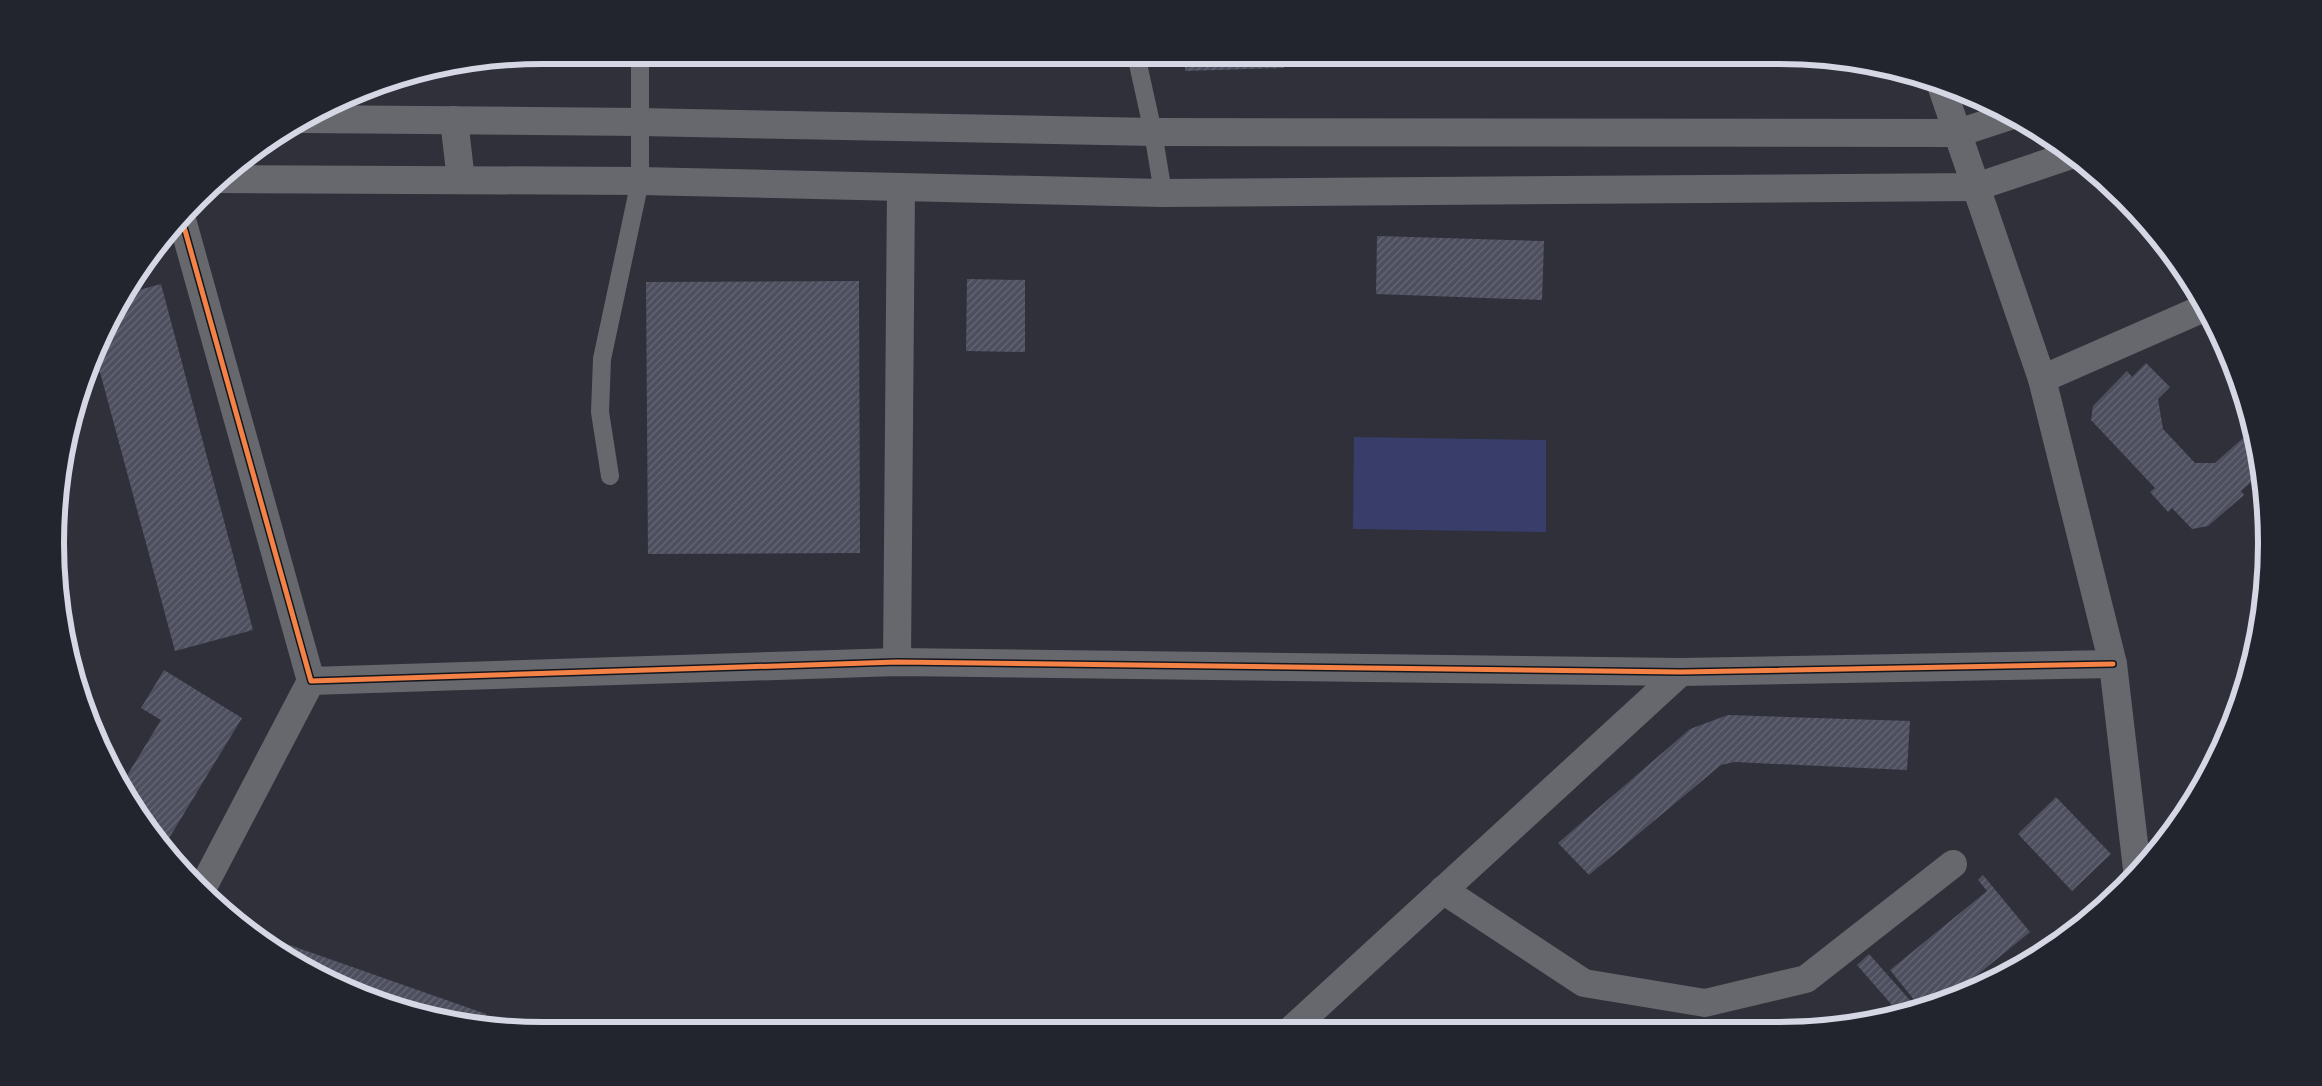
<svg xmlns="http://www.w3.org/2000/svg" width="2322" height="1086" font-family="'DejaVu Sans',sans-serif">
<style>
.park{fill:#383d6a}
.building{fill:url(#building-hatch)}
.lines{fill:none;stroke-linecap:round;stroke-linejoin:round}
.lane{stroke:#67686d;stroke-width:18}
.street{stroke:#67686d;stroke-width:28}
.cycleway-casing{stroke:#14161e;stroke-width:8}
.cycleway{stroke:#f48246;stroke-width:5}
.rim{fill:none;stroke:#d5d7e4;stroke-width:6}
</style>
<defs>
<pattern id="building-hatch" width="6" height="6" patternUnits="userSpaceOnUse" patternTransform="scale(1.25)"><rect width="6" height="6" fill="#4d4f5f"/><path d="M-1 1l2-2M0 6l6-6M5 7l2-2" fill="none" stroke="#666876"/></pattern>
</defs>
<rect width="100%" height="100%" fill="#2f303a"/>
<!-- park -->
<polygon class="park" points="1354,437 1546,440 1546,532 1353,529"/>
<!-- building -->
<g class="building">
<polygon points="711,55 1030,55 1030,58 711,57"/>
<polygon points="1185,55 1283,55 1284,68 1185,71"/>
<polygon points="1377,236 1544,241 1542,300 1376,294"/>
<polygon points="967,279 1025,280 1025,352 966,351"/>
<polygon points="859,281 860,553 648,554 646,282"/>
<polygon points="161,284 253,630 175,651 100,372 86,375 124,294"/>
<polygon points="2146,363 2170,387 2158,399 2163,429 2195,463 2215,463 2252,430 2258,448 2259,466 2253,471 2258,476 2241,491 2244,495 2208,526 2192,529 2172,508 2168,512 2150,492 2155,488 2091,420 2093,406 2127,371 2132,377"/>
<polygon points="164,670 242,718 163,848 120,787 161,720 141,708"/>
<polygon points="1728,715 1910,721 1907,770 1734,762 1721,765 1589,875 1558,843 1690,729"/>
<polygon points="2056,797 2111,854 2072,891 2018,834"/>
<polygon points="1983,875 2030,932 1949,998 1919,1006 1890,970 1987,891 1978,880"/>
<polygon points="250,931 486,1014 482,1025 448,1022 357,994 299,965"/>
<polygon points="1869,954 1916,1007 1898,1012 1857,965"/>
</g>
<g class="lines">
<!-- lane -->
<g class="lane">
<polyline points="1136,55 1153,132 1163,193"/>
<polyline points="610,476 600,412 602,359 640,181 640,55"/>
</g>
<!-- street -->
<g class="street">
<polyline points="1941,85 2042,379 2113,664 2137,869"/>
<polyline points="302,119 640,122 1153,132 1958,133 2010,116"/>
<polyline points="454,120 461,180"/>
<polyline points="219,179 640,181 1163,193 1976,187 2071,155"/>
<polyline points="181,216 311,681 897,662 1681,672 2113,664"/>
<polyline points="2042,379 2204,308"/>
<polyline points="897,662 901,188"/>
<polyline points="202,889 311,681"/>
<polyline points="1443,890 1584,983 1705,1003 1806,979 1953,864"/>
<polyline points="1292,1029 1681,672"/>
</g>
<!-- cycleway casing -->
<g class="cycleway-casing">
<polyline id="cycleway" points="181,216 311,681 897,662 1681,672 2113,664"/>
</g>
<!-- cycleway -->
<use href="#cycleway" class="cycleway"/>
</g>
<!-- crop -->
<path d="M0 0H2322V1086H0ZM543 64H1779A479 479 0 0 1 2258 543V543A479 479 0 0 1 1779 1022H543A479 479 0 0 1 64 543V543A479 479 0 0 1 543 64Z" fill="#23252e" fill-rule="evenodd"/>
<path class="rim" d="M543 64H1779A479 479 0 0 1 2258 543V543A479 479 0 0 1 1779 1022H543A479 479 0 0 1 64 543V543A479 479 0 0 1 543 64Z"/>
</svg>
